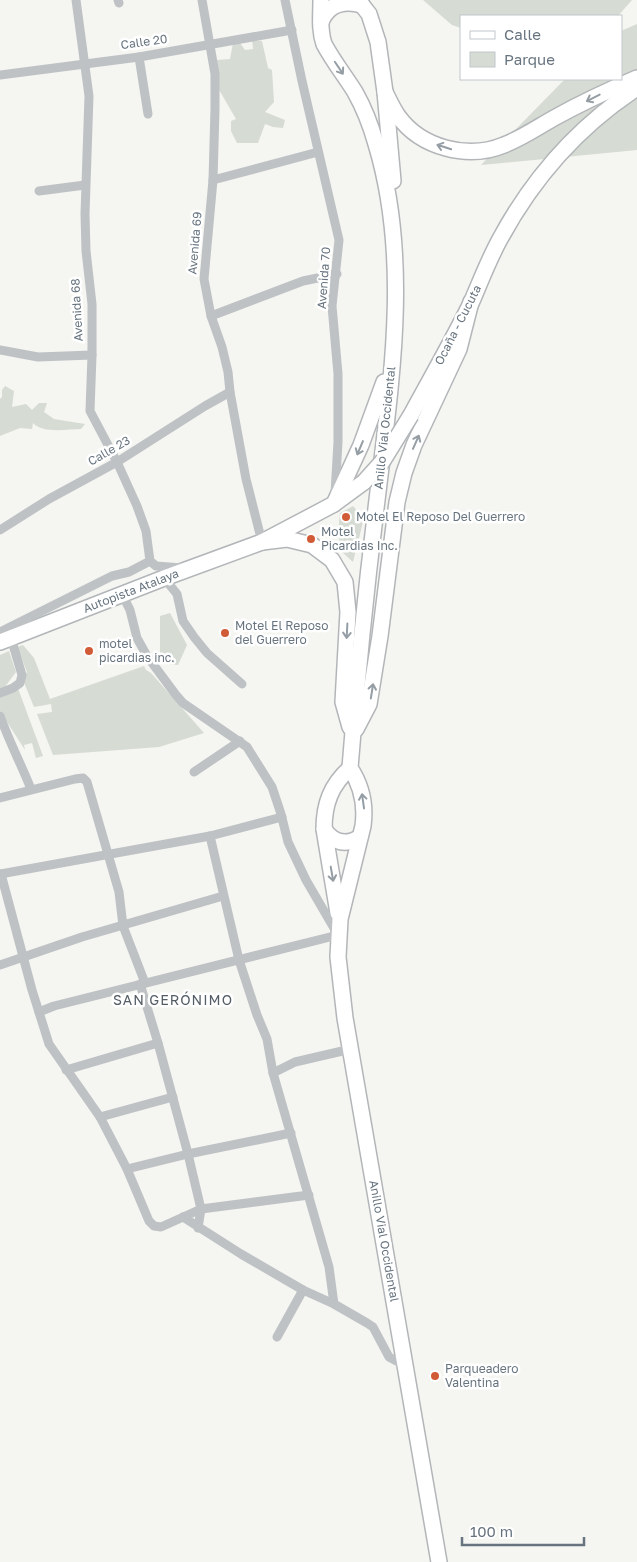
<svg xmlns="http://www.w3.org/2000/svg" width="637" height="1562" font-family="'Golos Text',sans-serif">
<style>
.green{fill:#d6dbd3}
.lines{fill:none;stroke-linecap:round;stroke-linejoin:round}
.primary-casing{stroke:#b2b6b9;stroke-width:18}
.trunk-casing{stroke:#b3b6b9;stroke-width:18}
.minor{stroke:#bec2c5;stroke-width:9}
.primary{stroke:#fff;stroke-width:15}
.trunk{stroke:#fff;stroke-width:15}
.primary-bridge-casing{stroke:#b2b6b9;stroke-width:18;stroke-linecap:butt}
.primary-bridge{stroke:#fff;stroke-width:15}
.oneway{stroke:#959ea5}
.poi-dot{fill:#d05b36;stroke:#fff;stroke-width:2}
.labels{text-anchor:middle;stroke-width:5;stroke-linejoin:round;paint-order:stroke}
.street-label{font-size:12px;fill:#67747f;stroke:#fff}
.poi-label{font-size:12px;fill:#67747f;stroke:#fff;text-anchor:start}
.neighbourhood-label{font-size:14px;letter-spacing:1px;fill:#545d65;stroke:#fff}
</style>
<rect width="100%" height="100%" fill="#f5f5f1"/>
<!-- green -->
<g class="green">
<polygon points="423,0 632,0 618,16 461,16 461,28 452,25"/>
<polygon points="637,24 637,150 481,165 565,79 621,79 621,31"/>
<polygon points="252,40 262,41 268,68 272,70 274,102 265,112 285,120 283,128 273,127 265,124 258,143 237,143 231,131 231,121 236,119 218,88 217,60 230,59 233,43 240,43 245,50 253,49"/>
<path d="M 5,386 L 14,391 L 12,407 L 26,404 L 32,410 L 39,403 L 47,403 L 44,412 L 54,419 L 85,424 L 81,429 C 67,429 43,434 33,423 L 32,429 L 20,428 L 0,436 L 0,399 L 2,397 L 2,390 Z"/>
<polygon points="353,506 364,518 353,562 342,552 338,533 340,513"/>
<polygon points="170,613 187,645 178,665 160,663 160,616"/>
<polygon points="23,645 34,658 50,699 144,666 146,670 151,673 204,733 159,747 53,755 37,714 52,712 51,704 34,707 23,680 27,672 17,647"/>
<polygon points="9,651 16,672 4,688 16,683 43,756 36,758 32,743 24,745 25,750 0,711 0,655"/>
</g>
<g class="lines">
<!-- primary casing -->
<g class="primary-casing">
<g id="primary">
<path d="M 411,415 C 431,378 453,340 472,301 C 481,280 489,259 500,239 C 533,178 579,126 637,88"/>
<polyline points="0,642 164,578 262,542 334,504 364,482"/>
</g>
</g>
<!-- trunk casing -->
<g class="trunk-casing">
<g id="trunk">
<path d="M 321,0 C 321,15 319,30 324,44 C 333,61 345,76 355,92 C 364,108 371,126 376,144 C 411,260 391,383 377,500 C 366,589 357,678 350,768 C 362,786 366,804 363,826 L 340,919 L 338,957 L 345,1018 L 439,1562"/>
<polyline points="358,0 369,14 378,42 385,92 393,181"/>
<path d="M 321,22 C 328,4 344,0 362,5"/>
<path d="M 385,92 C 389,100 393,109 398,116 C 421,148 468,160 504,145 C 522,138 538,127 554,118 C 581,103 609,90 637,78"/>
<polyline points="334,504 361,445 384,382"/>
<polyline points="262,542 287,539 312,545 332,560 345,582 348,612 343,702 350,727"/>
<polyline points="356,729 369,704 380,636 397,502 404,473 414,445 459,349 471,302"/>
<path d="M 324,829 C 333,843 346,846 360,837"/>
<path d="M 338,913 L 324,829 C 324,804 331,785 350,768"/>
</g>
</g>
<!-- minor -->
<g class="minor">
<polyline points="76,0 89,96 85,214 86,251 92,304 92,355 90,411 117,462 137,506 146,531 150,561 156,566 182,568"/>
<polyline points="118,0 119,3"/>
<polyline points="202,0 215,74 215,109 213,180 204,279 211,316 222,347 228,372 230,392 246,479 262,542"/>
<polyline points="285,0 302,81 339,240 332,306 338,374 338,442 335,493"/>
<polyline points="139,57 148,114"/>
<polyline points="0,75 139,57 292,30"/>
<polyline points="213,180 318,152"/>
<polyline points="39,191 85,185"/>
<polyline points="211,316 303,281 337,274"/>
<polyline points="0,350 38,357 92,355"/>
<polyline points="0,530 49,499 117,462 205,406 230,392"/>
<polyline points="164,578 177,594 183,621 194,637 207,653 242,684"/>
<polyline points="0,632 112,576 129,572 150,561"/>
<polyline points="0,693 13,688 20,683 22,675 11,638"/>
<path d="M 0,716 C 9,741 21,764 31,789"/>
<polyline points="194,772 240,741"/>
<polyline points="0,798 75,779 83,778 87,782 119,892 123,926 145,983"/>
<polyline points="210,836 239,960 257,1015 267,1039 273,1073 329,1267 334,1304"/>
<polyline points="0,874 210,836 282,817"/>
<polyline points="1,874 32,990 49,1044 100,1117 127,1169 149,1221 154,1226 161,1227 201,1209 309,1195"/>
<polyline points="0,965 82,937 223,896"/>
<polyline points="140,984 158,1043 188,1154 201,1209 198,1228"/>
<polyline points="39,1012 54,1006 338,935 306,880 288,842 281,814 272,787 247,747 183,703 176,695 147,656 137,638 130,610 122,594"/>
<polyline points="66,1070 158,1043"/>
<polyline points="273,1073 295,1062 351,1049"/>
<polyline points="100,1117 173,1097"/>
<polyline points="127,1169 188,1154 291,1133"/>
<polyline points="183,1217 241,1254 303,1290 334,1304 367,1323 373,1327 389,1357 406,1366"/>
<polyline points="277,1337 303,1290"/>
</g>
<!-- primary -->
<use href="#primary" class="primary"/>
<!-- trunk -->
<use href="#trunk" class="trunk"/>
<!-- primary-bridge casing -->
<g class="primary-bridge-casing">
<polyline id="primary-bridge" points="364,482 382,462 411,415"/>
</g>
<!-- primary-bridge -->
<use href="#primary-bridge" class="primary-bridge"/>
</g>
<!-- one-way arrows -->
<defs><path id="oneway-shaft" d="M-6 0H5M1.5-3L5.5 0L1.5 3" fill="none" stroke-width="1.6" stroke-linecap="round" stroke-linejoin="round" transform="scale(1.25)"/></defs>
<g class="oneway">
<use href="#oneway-shaft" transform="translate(339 68) rotate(56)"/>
<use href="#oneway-shaft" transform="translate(593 98) rotate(153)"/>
<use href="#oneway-shaft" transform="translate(444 147) rotate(-162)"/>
<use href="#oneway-shaft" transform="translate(416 442) rotate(-66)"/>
<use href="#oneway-shaft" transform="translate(360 448) rotate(113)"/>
<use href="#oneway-shaft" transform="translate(347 631) rotate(93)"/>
<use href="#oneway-shaft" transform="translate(372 691) rotate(-81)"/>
<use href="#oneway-shaft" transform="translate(363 801) rotate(-98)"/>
<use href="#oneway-shaft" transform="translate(332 874) rotate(80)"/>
</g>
<!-- markers -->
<g class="poi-dot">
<circle cx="346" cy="517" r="5"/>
<circle cx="311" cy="539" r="5"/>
<circle cx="225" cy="633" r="5"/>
<circle cx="89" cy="651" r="5"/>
<circle cx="435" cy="1376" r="5"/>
</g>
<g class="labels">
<!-- street labels -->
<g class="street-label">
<text transform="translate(144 42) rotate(-8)" y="4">Calle 20</text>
<text transform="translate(195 243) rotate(-85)" y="4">Avenida 69</text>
<text transform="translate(324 278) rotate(-86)" y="4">Avenida 70</text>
<text transform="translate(77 310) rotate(-93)" y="4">Avenida 68</text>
<text transform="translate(458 325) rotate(-63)" y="4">Ocaña - Cucuta</text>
<text transform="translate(385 428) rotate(-84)" y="4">Anillo Vial Occidental</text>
<text transform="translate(109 451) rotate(-30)" y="4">Calle 23</text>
<text transform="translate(131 591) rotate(-21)" y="4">Autopista Atalaya</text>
<text transform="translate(384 1241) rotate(80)" y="4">Anillo Vial Occidental</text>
</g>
<!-- poi labels -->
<g class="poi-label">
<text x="356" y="521">Motel El Reposo Del Guerrero</text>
<text x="321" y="536">Motel<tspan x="321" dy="14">Picardias Inc.</tspan></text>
<text x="235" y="630">Motel El Reposo<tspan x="235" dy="14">del Guerrero</tspan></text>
<text x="99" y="648">motel<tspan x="99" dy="14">picardias inc.</tspan></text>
<text x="445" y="1373">Parqueadero<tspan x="445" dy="14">Valentina</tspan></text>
</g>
<!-- neighbourhood labels -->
<g class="neighbourhood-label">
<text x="173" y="1005">SAN GERÓNIMO</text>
</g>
</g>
<!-- legend -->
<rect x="460" y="15" width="162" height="65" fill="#ffffff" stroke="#c2c7cc"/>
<rect x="470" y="31" width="25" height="8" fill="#ffffff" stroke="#c2c7cc"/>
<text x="504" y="40" font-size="15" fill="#67747f">Calle</text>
<rect x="470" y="52" width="25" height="15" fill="#d6dbd3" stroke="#c2c7cc"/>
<text x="504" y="65" font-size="15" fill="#67747f">Parque</text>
<!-- scale -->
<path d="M462 1537v8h122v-8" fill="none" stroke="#67747f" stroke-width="2.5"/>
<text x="470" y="1537" font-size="15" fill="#67747f" stroke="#ffffff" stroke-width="4" paint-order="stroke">100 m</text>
</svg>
